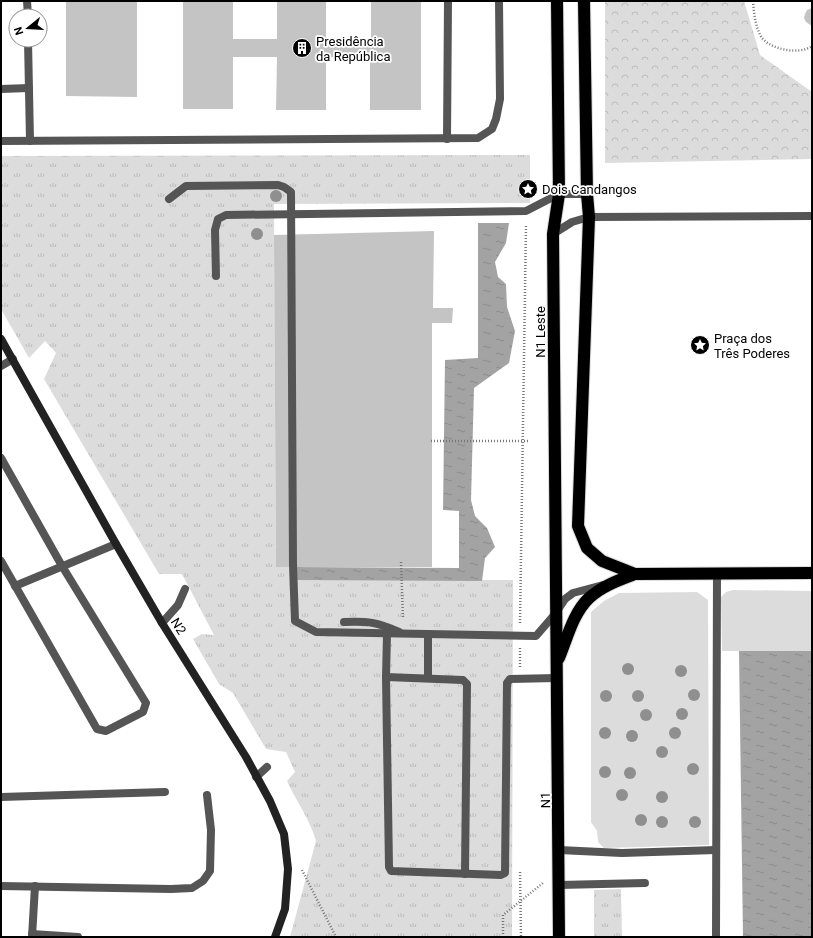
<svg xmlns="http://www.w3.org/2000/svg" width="813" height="938" font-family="Roboto,sans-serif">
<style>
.grass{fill:url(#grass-tufts)}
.forest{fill:url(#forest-crowns)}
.park{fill:#dcdcdc}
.water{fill:url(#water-ripples)}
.building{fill:#c4c4c4}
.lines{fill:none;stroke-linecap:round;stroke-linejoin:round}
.highway-casing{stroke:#dbdbdb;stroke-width:14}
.path{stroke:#777;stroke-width:2.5;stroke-dasharray:1 2;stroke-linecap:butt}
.lane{stroke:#555;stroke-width:8}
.secondary{stroke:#222;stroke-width:8}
.highway{stroke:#000;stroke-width:12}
.path-bridge{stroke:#777;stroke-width:2.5;stroke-dasharray:1 2;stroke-linecap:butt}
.tree{fill:#8f8f8f}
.labels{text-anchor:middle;stroke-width:3.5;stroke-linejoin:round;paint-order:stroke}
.poi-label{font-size:13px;fill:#000;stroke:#fff;text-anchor:start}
.street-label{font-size:13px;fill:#000;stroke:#fff}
</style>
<defs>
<pattern id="grass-tufts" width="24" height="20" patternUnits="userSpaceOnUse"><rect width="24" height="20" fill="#dcdcdc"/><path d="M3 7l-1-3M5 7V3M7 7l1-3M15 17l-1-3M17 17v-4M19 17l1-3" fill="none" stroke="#bbb"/></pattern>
<pattern id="forest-crowns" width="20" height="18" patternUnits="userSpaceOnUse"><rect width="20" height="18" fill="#dcdcdc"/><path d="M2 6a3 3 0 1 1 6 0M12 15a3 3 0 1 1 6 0" fill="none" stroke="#bbb"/></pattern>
<pattern id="water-ripples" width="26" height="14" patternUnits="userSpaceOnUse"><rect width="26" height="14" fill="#a3a3a3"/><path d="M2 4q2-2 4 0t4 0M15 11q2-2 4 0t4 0" fill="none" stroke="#8b8b8b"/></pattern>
</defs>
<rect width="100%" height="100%" fill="#fff"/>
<!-- grass -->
<g class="grass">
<path d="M 530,155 L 530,203 L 274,204 L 276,567 L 296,567 L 296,580 L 513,580 L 512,937 L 290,937 L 316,841 C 310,819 296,801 287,781 L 295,772 L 286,752 L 266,749 L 233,693 L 219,684 L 193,639 L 202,634 L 214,635 L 182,574 L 159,574 L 44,379 L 56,353 L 45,341 L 29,358 L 1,309 L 1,156 Z"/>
<polygon points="621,889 622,937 594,937 594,890"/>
</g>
<!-- forest -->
<polygon class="forest" points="605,1 744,1 760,55 812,92 812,159 605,163"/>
<!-- park -->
<g class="park">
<polygon points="733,590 812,591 812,651 722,651 721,597 726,592"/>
<polygon points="697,592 708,600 709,845 604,848 598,842 597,831 591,822 591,612 604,601 619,593"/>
</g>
<!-- water -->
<g class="water">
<polygon points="478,223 509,223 506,243 495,262 498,277 506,284 507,307 515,331 509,363 474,388 471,500 475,516 487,528 495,547 485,558 482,581 296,580 296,567 459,568 459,511 443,510 445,360 478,358"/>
<polygon points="739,651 812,651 812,937 743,937"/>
</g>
<!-- building -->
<g class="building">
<polygon points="66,1 137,1 137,97 66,96"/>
<polygon points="183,1 233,1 233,39 277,39 277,1 326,1 326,39 371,39 371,1 421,1 421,110 370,110 370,57 326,57 326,110 276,110 277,57 233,57 233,109 183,109"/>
<polygon points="812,8 812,26 806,22 804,18 805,14 807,10"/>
<polygon points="434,231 433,308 453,308 452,323 432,323 432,567 276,567 274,235"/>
</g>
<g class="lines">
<!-- highway casing -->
<g class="highway-casing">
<g id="highway">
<polyline points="557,1 559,194 553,234 559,937"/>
<polyline points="584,1 587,194 589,217 578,526 587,548 602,561 635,574"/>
<path d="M 559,658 C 567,639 573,613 589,598 C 602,586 619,580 635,574 L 812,573"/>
</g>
</g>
<!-- path -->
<g class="path">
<path d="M 753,1 C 754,13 755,27 762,38 C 772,50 800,55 812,46"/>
<polyline points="401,562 403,619"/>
<polyline points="520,623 526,224"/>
<polyline points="520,648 520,667"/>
<polyline points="302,870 336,937"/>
<polyline points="520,872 521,937"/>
<polyline points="503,937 503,915 543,883"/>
</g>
<!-- lane -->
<g class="lane">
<polyline points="27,1 28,16"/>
<polyline points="28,40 30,141"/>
<polyline points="1,89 29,88"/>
<polyline points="447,139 448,1"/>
<polyline points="1,141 478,138 492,129 496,119 500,99 499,1"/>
<polyline points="169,199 186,186 278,185 284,187 291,192 293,565 295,621 316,632 536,636 555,614 565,599 573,593 603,585"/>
<polyline points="553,234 572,222 589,217 812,216"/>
<polyline points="216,276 215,230 218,219 226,215 526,211 559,194 587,194"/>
<polyline points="1,366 13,359"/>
<polyline points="1,458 62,566 146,703 143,712 106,731 97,729 1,561"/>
<polyline points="15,586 116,544"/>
<path d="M 344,622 C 368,621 377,622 399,632"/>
<polyline points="162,623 178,605 185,589"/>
<polyline points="387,634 386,677 389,867 391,871 501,875 505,873 507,683 510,679 557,678"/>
<polyline points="386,677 463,680 467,684 465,874"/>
<polyline points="428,678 428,634"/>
<polyline points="256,777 267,767"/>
<polyline points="1,797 165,792"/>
<polyline points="559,850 622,853 716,850"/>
<polyline points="559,885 645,883"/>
<polyline points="1,886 171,889 192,888 203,881 210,871 211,830 207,795"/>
<polyline points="32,934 78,937"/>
<polyline points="32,937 35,886"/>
<polyline points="716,937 717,573"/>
</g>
<!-- secondary -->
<polyline class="secondary" points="1,339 116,544 162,623 246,757 270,801 284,834 288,869 285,909 275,937"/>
<!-- highway -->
<use href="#highway" class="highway"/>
<!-- path-bridge -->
<polyline class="path-bridge" points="431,441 528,441"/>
</g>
<!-- trees -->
<g class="tree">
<circle cx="276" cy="196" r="6"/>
<circle cx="257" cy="234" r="6"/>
<circle cx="628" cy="669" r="6"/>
<circle cx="681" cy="671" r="6"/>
<circle cx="694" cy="695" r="6"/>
<circle cx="606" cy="696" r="6"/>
<circle cx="638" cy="696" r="6"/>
<circle cx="682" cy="714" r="6"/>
<circle cx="646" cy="715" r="6"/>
<circle cx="605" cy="733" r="6"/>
<circle cx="675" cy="733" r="6"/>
<circle cx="632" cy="736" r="6"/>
<circle cx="662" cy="752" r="6"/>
<circle cx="693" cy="769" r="6"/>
<circle cx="605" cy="772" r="6"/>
<circle cx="630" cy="773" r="6"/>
<circle cx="622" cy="795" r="6"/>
<circle cx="662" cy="797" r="6"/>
<circle cx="641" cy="820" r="6"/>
<circle cx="662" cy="822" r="6"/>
<circle cx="695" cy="822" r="6"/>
</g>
<!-- icons -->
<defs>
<g id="building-disc" transform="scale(1)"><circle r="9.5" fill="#000" stroke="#fff"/><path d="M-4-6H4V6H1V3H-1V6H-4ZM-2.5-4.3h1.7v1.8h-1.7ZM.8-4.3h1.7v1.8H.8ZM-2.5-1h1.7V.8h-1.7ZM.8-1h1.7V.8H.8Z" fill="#fff"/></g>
<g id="sight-disc" transform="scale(1)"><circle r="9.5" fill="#000" stroke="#fff"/><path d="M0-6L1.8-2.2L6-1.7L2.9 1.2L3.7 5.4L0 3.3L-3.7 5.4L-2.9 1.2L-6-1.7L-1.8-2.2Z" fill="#fff"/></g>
</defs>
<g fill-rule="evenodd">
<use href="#building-disc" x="302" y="48"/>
<use href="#sight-disc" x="528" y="189"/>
<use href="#sight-disc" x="700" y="345"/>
</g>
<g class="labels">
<!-- poi labels -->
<g class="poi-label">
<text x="316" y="46">Presidência<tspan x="316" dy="15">da República</tspan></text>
<text x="542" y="194">Dois Candangos</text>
<text x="714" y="343">Praça dos<tspan x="714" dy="15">Três Poderes</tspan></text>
</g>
<!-- street labels -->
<g class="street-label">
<text transform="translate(540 332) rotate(-90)" y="5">N1 Leste</text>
<text transform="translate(179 626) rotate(58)" y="5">N2</text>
<text transform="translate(545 800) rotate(-91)" y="5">N1</text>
</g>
</g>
<!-- border -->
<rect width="813" height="938" fill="none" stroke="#000000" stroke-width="4"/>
<!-- north arrow -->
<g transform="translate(28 28) rotate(252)"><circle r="19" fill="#ffffff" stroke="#999999"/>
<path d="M0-3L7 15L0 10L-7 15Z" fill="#000000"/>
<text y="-6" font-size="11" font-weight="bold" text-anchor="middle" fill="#000000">N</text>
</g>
</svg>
